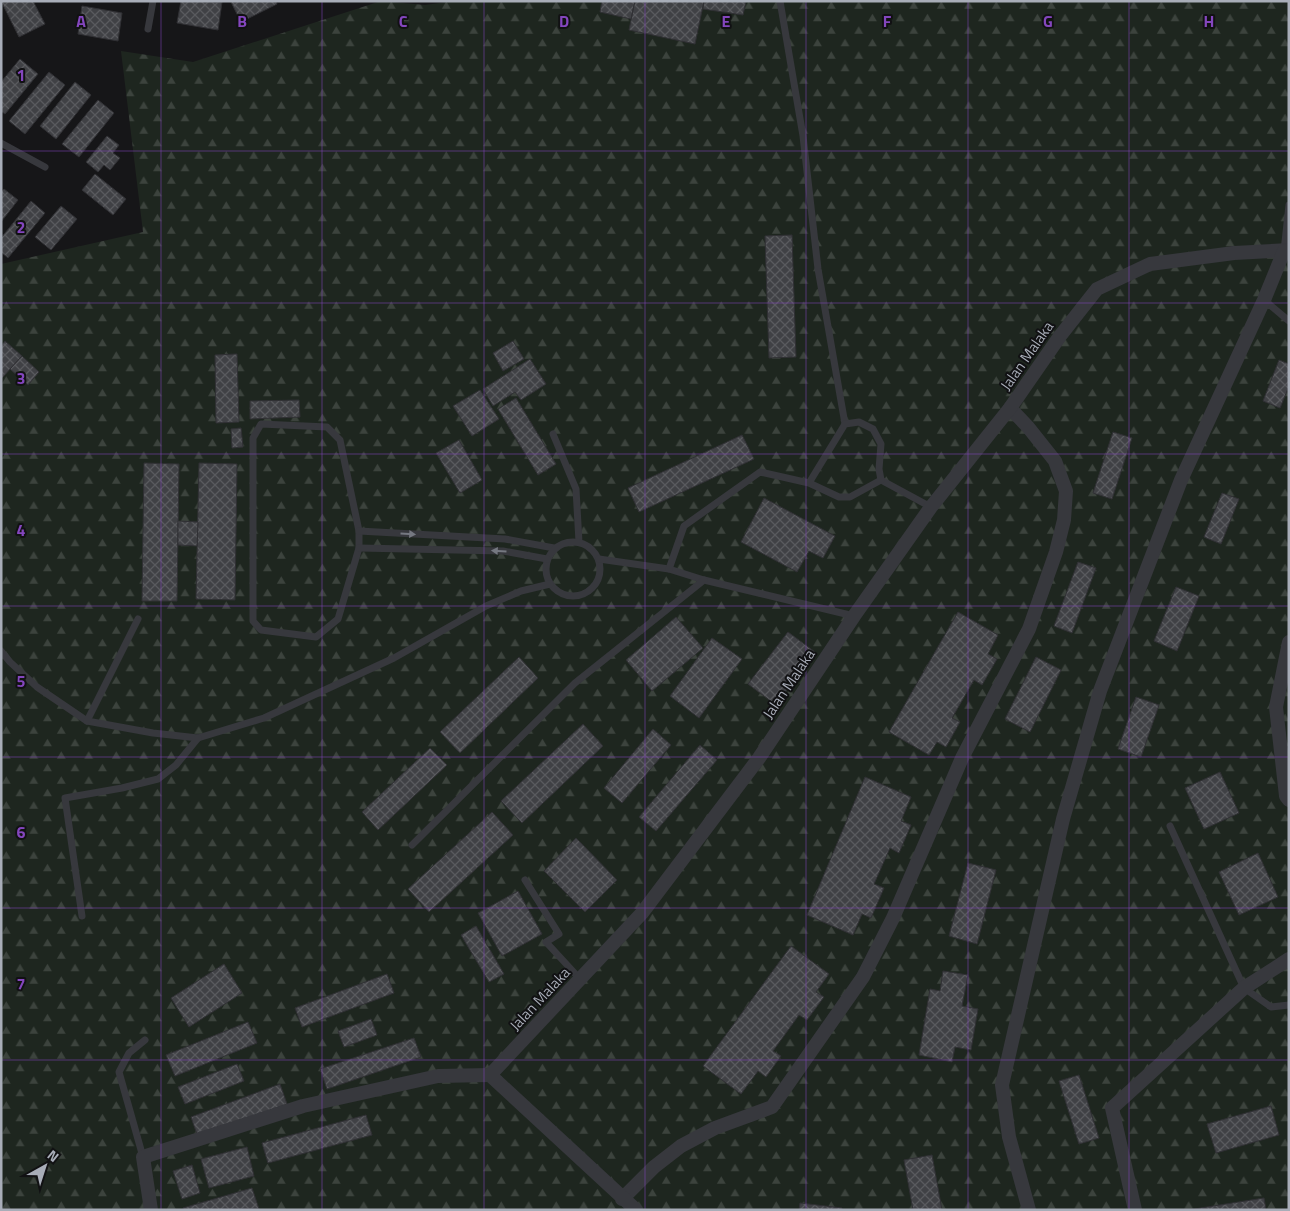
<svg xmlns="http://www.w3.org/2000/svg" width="1290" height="1211" font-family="'Titillium Web',sans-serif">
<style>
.forest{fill:url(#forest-firs)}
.building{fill:url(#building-cross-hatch);stroke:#303034}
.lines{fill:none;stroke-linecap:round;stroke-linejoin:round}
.lane{stroke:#37383d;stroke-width:7}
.street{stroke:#37383d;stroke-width:14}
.oneway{fill:#757881}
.grid{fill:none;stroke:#8446be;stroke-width:1;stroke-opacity:0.55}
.labels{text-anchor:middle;stroke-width:4;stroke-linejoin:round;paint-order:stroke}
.street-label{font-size:15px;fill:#a8adb8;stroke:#111113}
.grid-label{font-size:16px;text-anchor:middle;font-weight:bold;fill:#8446be;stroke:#111113;stroke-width:4;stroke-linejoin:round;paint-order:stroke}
</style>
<defs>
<pattern id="forest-firs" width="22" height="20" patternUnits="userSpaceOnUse" patternTransform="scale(1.25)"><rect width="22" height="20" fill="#1e261f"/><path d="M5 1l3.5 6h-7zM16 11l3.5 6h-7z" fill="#3c433d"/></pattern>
<pattern id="building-cross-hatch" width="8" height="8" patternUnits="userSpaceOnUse" patternTransform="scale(1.25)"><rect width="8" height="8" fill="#404145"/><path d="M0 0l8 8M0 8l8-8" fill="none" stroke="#595a5e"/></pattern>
</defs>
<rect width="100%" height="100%" fill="#161618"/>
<!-- forest -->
<polygon class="forest" points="381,1 425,5 454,1 1289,1 1289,1210 1,1210 1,264 143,232 121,51 193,62"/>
<!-- building -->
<g class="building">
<polygon points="1,1 33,1 45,24 19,37"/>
<polygon points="181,1 222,2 218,30 177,23"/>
<polygon points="234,1 276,1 277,4 241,22 231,2"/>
<polygon points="602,1 635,1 631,19 600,12"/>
<polygon points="635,1 704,1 695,44 629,30"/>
<polygon points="704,1 746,1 743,15 703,9"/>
<polygon points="82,6 122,13 118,41 78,34"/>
<polygon points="20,59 38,74 5,114 1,111 1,82"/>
<polygon points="49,72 65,85 25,134 9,121"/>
<polygon points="75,82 91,95 56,139 40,126"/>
<polygon points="98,100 114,113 79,157 62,144"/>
<polygon points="107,136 119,145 113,153 120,158 110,170 104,165 98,172 86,162"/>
<polygon points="95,174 126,199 113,215 82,190"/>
<polygon points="4,189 18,200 1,222 1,192"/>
<polygon points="31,201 45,213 8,258 1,252 1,238"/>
<polygon points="61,206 77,219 51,250 35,237"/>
<polygon points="792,235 796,357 769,358 765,236"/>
<polygon points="5,341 22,356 1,379 1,346"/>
<polygon points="513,341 524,359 503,371 493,353"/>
<polygon points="237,354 239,422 216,423 215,355"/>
<polygon points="22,356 39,372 28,385 10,369"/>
<polygon points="530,359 546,384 521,400 515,392 493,406 483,389"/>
<polygon points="1279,360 1289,364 1289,386 1280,408 1263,401"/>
<polygon points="480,390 499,419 472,436 453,406"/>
<polygon points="516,398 556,464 538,475 498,409"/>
<polygon points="299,400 300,417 250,419 250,401"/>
<polygon points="241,428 243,447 232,448 231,429"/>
<polygon points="1113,432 1132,438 1112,499 1093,493"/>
<polygon points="742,435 754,459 639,512 628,488"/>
<polygon points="459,440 482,480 460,493 436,453"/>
<polygon points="144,463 179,464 177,601 142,601"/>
<polygon points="199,463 237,464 235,600 196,599"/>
<polygon points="1222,493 1239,499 1221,544 1204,537"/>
<polygon points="764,498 835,536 823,558 809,551 797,572 741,542"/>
<polygon points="178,521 198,522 197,546 178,545"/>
<polygon points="1078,562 1096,568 1072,633 1054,626"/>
<polygon points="1176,587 1199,596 1177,651 1154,641"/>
<polygon points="958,612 998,635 988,654 997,659 982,685 974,680 952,718 960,722 946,747 937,742 929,755 889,732"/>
<polygon points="676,617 703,648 652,691 626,660"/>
<polygon points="788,632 815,652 776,705 748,684"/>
<polygon points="712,638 742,659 699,718 670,696"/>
<polygon points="519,657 538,678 460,753 440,732"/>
<polygon points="1036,657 1061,670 1030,732 1005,719"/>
<polygon points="1136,697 1159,705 1141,757 1118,749"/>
<polygon points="583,724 603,746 522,823 501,801"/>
<polygon points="653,729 671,745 622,803 604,788"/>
<polygon points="700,745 717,760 656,831 639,817"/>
<polygon points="430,748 447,765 378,830 362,812"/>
<polygon points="1220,772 1239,813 1204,829 1185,788"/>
<polygon points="865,777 911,797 901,821 911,825 899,853 890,848 874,884 884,888 871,918 862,914 853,935 807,915"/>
<polygon points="492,812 513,835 429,912 408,889"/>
<polygon points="576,838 617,880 585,912 544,871"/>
<polygon points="1258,853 1278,897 1239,915 1219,872"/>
<polygon points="968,863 996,870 977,944 949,936"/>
<polygon points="518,891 542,934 502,956 478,913"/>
<polygon points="476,926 504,974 489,982 461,935"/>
<polygon points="791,946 829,974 816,992 824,997 807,1020 799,1015 773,1051 781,1056 766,1077 758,1071 741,1094 703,1066"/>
<polygon points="224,964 242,993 189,1027 171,998"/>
<polygon points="943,971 968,975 962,1006 978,1009 971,1050 955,1047 952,1062 919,1055 930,989 940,991"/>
<polygon points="387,974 394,993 302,1027 295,1008"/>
<polygon points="371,1019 377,1035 344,1047 338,1031"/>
<polygon points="248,1022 257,1043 175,1076 166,1055"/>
<polygon points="414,1038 421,1057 327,1089 320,1069"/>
<polygon points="237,1064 244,1081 185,1104 178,1087"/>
<polygon points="1079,1075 1099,1138 1079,1144 1059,1081"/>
<polygon points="280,1084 287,1104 198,1137 191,1117"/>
<polygon points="1271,1106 1279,1135 1216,1153 1207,1124"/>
<polygon points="366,1115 372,1135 268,1163 262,1143"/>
<polygon points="247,1147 254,1176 209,1188 201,1159"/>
<polygon points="932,1155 942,1210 913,1210 904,1160"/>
<polygon points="192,1165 200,1193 182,1199 173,1171"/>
<polygon points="252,1188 259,1209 184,1210 183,1208"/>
<polygon points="1264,1198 1266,1210 1188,1210"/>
<polygon points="800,1203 842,1208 842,1210 799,1210"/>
</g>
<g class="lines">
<!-- lane -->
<g class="lane">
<polyline points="780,1 803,136 818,269 845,424"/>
<polyline points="148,29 153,1"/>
<polyline points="1,143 45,167"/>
<polyline points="1284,251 1289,205"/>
<polyline points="1264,300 1289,321"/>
<polygon points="261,424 327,427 340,440 359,531 359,548 338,619 316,637 261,630 253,621 253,438"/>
<polyline points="553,434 576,489 579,542"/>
<polyline points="881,480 931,507"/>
<polyline points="359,531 505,539 554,548"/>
<circle cx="573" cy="569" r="27"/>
<polyline points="359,548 503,551 547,559"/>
<polyline points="599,559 669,569 704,580 854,616"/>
<polyline points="669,569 684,526 760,472 809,483 839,497 850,497 881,480 879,469 881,444 873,429 859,422 845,424 809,483"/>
<polyline points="1,651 10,662 37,687 87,721 153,733 198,738 264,718 394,658 486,606 521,591 550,584"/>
<polyline points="87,721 138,619"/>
<polyline points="1170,826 1244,988 1271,1007 1289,1005"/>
<polyline points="412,845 575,683 704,580"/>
<polyline points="525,880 559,934 546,942 580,979"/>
<polyline points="82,916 65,798 122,788 158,779 176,765 198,738"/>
<polyline points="143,1157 119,1072 129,1053 145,1040"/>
</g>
<!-- street -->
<g class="street">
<polyline points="1289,642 1276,707 1286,796 1289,800"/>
<polyline points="622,1199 654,1167 681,1146 715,1128 772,1107 863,977 893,918 962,758 1029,629 1056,552 1064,520 1066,491 1055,461 1028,427 1010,408"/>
<polyline points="151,1210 143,1157 303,1106 438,1076 490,1075"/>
<polyline points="636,1210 490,1075 642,913 759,758 854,616 931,507 1010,408 1060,336 1097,289 1150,264 1234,253 1289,250"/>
<polyline points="1029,1210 1009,1137 1002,1085 1063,819 1100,691 1181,480 1264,300 1284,251"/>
<polyline points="1135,1210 1112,1108 1244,988 1289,959"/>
</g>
</g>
<!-- one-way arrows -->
<defs><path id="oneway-solid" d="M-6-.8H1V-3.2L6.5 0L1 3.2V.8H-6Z" transform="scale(1.25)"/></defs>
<g class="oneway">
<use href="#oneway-solid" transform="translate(408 534) rotate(3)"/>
<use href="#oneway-solid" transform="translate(499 551) rotate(-177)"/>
</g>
<!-- grid -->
<path class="grid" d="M 161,1 L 161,1210M 322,1 L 322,1210M 484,1 L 484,1210M 645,1 L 645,1210M 806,1 L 806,1210M 968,1 L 968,1210M 1129,1 L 1129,1210M 1,151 L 1289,151M 1,303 L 1289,303M 1,454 L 1289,454M 1,606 L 1289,606M 1,757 L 1289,757M 1,908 L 1289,908M 1,1060 L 1289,1060"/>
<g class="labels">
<!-- street labels -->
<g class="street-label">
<text transform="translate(1027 356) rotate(-55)" y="5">Jalan Malaka</text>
<text transform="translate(789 684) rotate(-56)" y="5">Jalan Malaka</text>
<text transform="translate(540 999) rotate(-47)" y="5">Jalan Malaka</text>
</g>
</g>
<g class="grid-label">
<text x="81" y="27">A</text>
<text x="242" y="27">B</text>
<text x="403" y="27">C</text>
<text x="564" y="27">D</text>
<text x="726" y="27">E</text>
<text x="887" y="27">F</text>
<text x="1048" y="27">G</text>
<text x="1209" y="27">H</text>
<text x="21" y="81">1</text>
<text x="21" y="233">2</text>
<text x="21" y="384">3</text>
<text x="21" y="536">4</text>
<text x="21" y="687">5</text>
<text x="21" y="838">6</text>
<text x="21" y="990">7</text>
</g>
<!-- border -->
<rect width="1290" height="1211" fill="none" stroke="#a8adb8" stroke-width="5"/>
<!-- north arrow -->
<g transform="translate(45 1166) rotate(39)" stroke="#111113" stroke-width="4" paint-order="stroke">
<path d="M0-4L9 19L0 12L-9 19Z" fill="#a8adb8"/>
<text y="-8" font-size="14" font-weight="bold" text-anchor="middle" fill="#a8adb8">N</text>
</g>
</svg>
